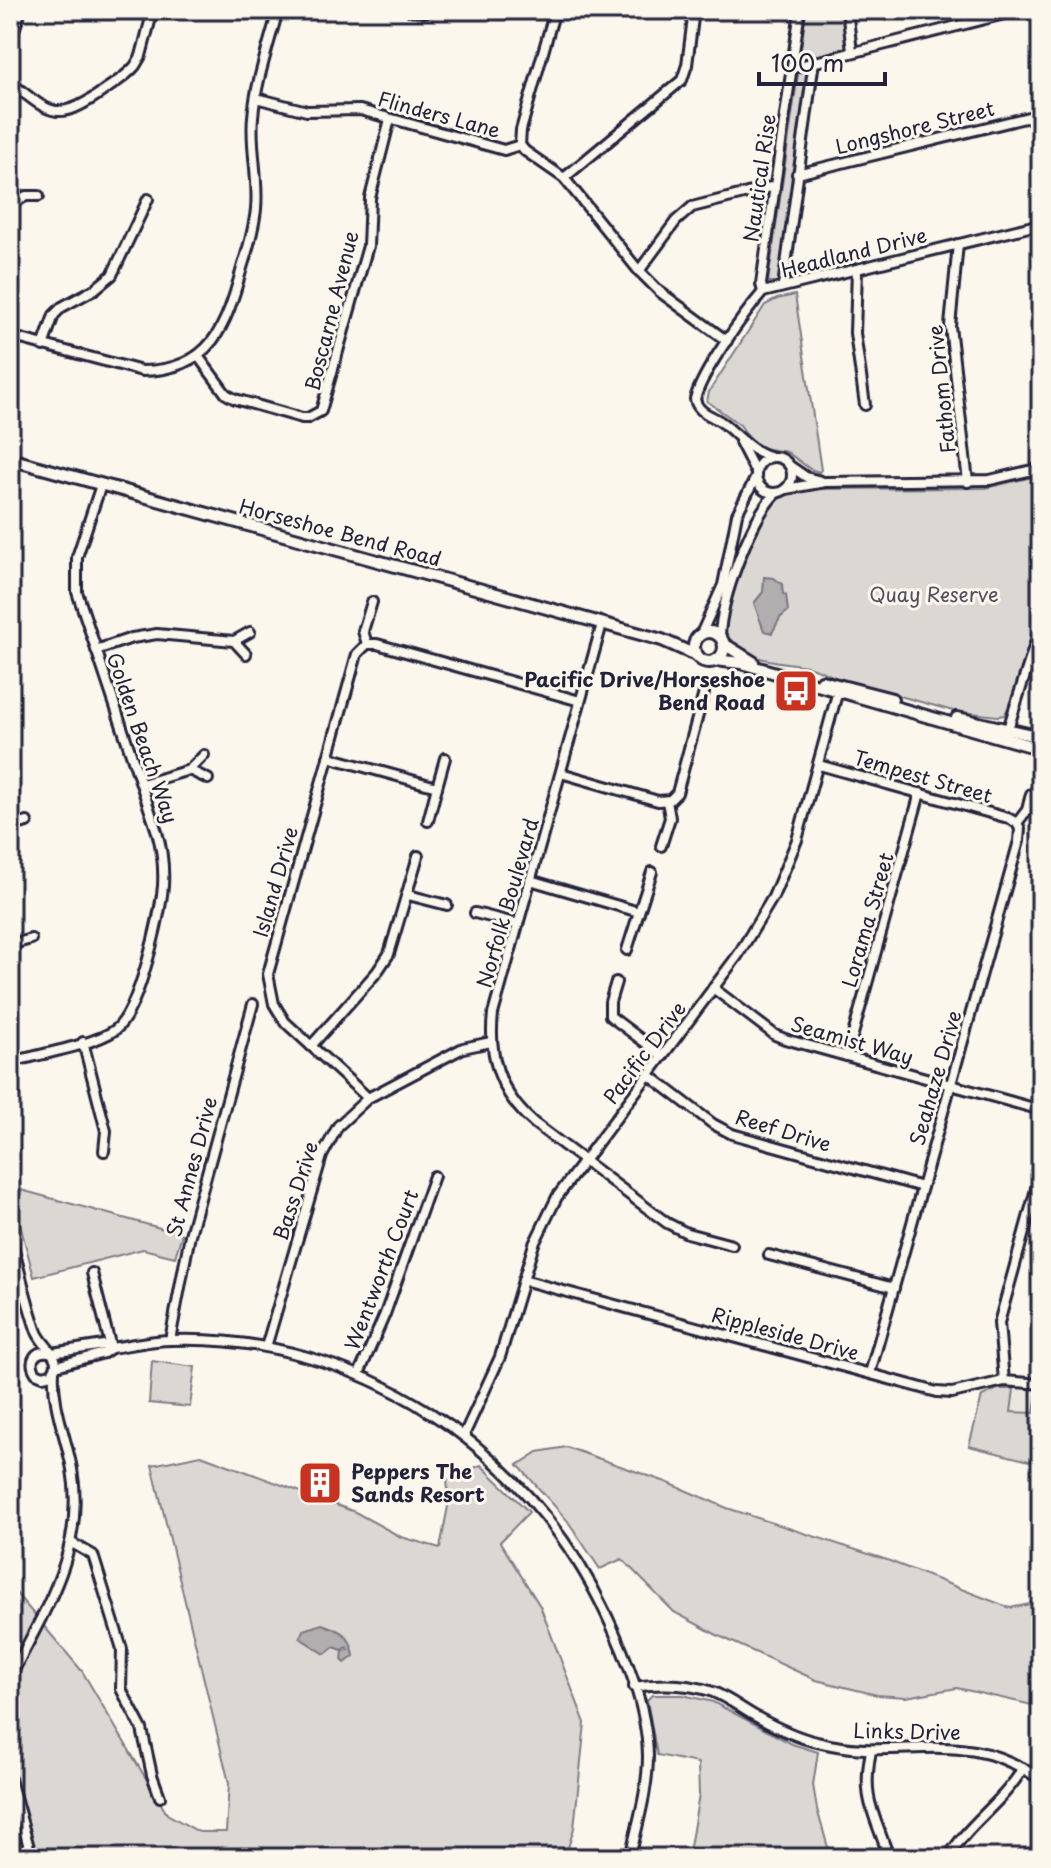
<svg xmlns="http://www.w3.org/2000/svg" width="1051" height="1868" font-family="'Playpen Sans',sans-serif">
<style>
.built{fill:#ebe7df}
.green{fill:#dbd8d3;stroke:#7e7d87;stroke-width:2}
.water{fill:#b1aeb0;stroke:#787681;stroke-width:2}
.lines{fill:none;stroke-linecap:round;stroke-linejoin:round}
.minor-casing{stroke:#22223b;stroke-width:14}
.tertiary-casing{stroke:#22223b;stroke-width:16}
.minor{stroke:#fbf7ec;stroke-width:8}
.tertiary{stroke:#fbf7ec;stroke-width:10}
.labels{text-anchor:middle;stroke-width:6;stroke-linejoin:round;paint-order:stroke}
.street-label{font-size:20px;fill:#22223b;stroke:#fbf7ec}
.park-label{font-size:20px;fill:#505061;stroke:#fbf7ec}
.poi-label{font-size:20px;font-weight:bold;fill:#22223b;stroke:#fbf7ec;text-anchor:end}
</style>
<rect width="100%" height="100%" fill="#fbf7ec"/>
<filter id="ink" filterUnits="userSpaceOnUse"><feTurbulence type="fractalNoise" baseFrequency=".0125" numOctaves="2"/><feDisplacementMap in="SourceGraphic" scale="16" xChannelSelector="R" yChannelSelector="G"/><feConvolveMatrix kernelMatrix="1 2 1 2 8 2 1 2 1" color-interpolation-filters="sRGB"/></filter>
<g filter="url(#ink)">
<!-- built -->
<polygon class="built" points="1014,1389 1037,1391 1034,1413 1011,1412"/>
<!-- green -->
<g class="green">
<polygon points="806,10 843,10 847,48 806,58 800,55"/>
<polygon points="805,69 809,71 779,282 768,282 798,74"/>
<polygon points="795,295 821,470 819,472 810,469 787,452 762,448 753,444 740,425 707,401 709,392 765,305 777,299"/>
<path d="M 1041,475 L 1041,606 L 1023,668 L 1005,715 L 998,716 L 953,711 L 836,678 C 827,673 817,669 807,666 C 780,661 742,662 726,635 C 723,612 757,521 772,504 C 781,495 795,491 807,489 L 986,488 Z"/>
<polygon points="10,1187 182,1234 175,1257 143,1249 34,1277"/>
<polygon points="152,1361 195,1367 190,1407 149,1403"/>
<polygon points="998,1389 1014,1389 1011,1412 1034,1413 1037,1391 1041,1392 1041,1464 969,1446 982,1396"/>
<polygon points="566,1447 666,1482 727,1508 887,1560 1010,1608 1030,1604 1041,1591 1041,1707 957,1688 906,1697 877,1695 816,1680 717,1635 674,1612 622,1559 600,1569 567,1520 518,1465 538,1452"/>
<polygon points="201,1455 355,1512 401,1537 440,1548 449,1501 447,1480 481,1465 529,1512 500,1542 540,1606 585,1723 574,1828 565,1858 10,1858 10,1586 82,1671 167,1814 199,1832 226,1832 229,1783 152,1465"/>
<polygon points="652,1695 683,1695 713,1702 792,1744 818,1752 813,1785 817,1809 831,1858 688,1858 699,1795 698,1763 657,1755 647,1700"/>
</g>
<!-- water -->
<g class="water">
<polygon points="764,577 774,578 782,584 783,594 786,595 788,611 780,618 772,633 764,631 754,603 763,592"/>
<path d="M 322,1624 C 342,1631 351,1635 354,1656 L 345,1663 L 342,1660 L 343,1651 L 349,1650 L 347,1647 L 342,1650 L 334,1647 L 325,1654 L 300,1638 L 303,1630 Z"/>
</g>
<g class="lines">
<!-- minor casing -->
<g class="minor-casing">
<g id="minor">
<polyline points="409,10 424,12 437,10"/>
<polyline points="847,10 852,51"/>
<polyline points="792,68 1020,10"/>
<path d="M 10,82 C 48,111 55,124 99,94 C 111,85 125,78 135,66 L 141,56 L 153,10"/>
<polyline points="256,98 307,111 360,110 504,150 520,145"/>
<polyline points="520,145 525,151 564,178 639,271 660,292 727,341"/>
<polyline points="520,145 521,130 555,10"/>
<polyline points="797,174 1041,114"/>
<polyline points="564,178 682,80 687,65 694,10"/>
<polyline points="10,205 26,196 39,196"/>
<polyline points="958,244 950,326 968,482"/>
<polyline points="857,269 855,333 865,405"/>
<polyline points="639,271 676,221 692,207 775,186"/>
<polyline points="783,286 814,61"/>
<polyline points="763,292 761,284 800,10"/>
<path d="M 10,336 L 142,371 C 212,370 226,326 242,268 C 248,249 254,229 256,209 C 259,178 250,147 253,117 C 256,80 269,45 278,10"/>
<polyline points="43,346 54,315 62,307 95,289 112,275 148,199"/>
<polyline points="198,356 226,394 235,399 302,418 308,418 321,411 368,246 370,198 390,119"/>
<polyline points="740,442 756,473"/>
<circle cx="774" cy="475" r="18"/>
<path d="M 772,457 C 750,451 740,437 724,424 C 713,415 698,414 695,399 C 702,372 744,314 763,292 L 1041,224"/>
<polyline points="790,466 806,477 821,481"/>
<polyline points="786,489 825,482 990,480 1041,468"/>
<path d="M 602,624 L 493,1014 C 488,1057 501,1095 534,1123 L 667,1223 L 687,1233 L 732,1245"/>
<polyline points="701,634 723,585 737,514 756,477"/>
<path d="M 720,636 C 721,600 750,519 776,493"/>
<polyline points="234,641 250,632"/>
<polyline points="367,644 377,644 580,701"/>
<polyline points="96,650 132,638 157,634 234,641 246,654"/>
<polyline points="1006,735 1041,625"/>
<polyline points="328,757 437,787 445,758"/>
<polyline points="819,765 1008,818 1017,823"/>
<polyline points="189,770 204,755"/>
<polyline points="561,773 658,801 670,800 677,793 705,689"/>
<polyline points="142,784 189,770 208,779"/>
<polyline points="428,821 437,787"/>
<polyline points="10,827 27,822"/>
<polyline points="661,846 670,818 667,801"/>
<polyline points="530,880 639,912 652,872"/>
<polyline points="408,895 447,905"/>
<polyline points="475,913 518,924"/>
<polyline points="10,945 31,939"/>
<polyline points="627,950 639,912"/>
<polyline points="616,982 610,1002 610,1016 663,1056"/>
<polyline points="713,988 775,1035 785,1039 1041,1110"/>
<polyline points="83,1042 106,1131 104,1151"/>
<polyline points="311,1046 377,972 389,954 418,856"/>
<polyline points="847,1056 920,793"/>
<path d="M 10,1062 C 37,1055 94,1045 115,1030 C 139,1012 160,917 163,886 C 164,868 162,849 157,832 L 77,592 L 77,557 L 101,485"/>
<polyline points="649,1075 713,1124 732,1134 922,1187"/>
<polyline points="368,1098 285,1022 274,1004 268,974 357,654 367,644 363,631 372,602"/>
<path d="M 10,1235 C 19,1267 26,1301 37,1332 C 43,1347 66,1359 51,1374 L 43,1376 L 36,1373 C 28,1361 35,1350 49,1352"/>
<polyline points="769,1255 894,1288"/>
<polyline points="92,1273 111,1348"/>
<polyline points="523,1280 937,1392 952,1393 1004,1381 1041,1384"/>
<polyline points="170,1340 190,1235 253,1004"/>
<polyline points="266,1347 322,1156 338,1126 368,1098 463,1048 491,1042"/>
<path d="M 52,1353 L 104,1345 L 111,1348 C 131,1345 152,1340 172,1340 C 356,1334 527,1446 605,1612 C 626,1656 647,1707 648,1756 C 648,1791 637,1825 630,1858"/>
<polyline points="56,1366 104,1353 111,1348"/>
<polyline points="870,1373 1019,841 1020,829 1017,823 1027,810 1031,794"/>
<polyline points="359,1374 385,1314 434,1176"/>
<polyline points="1004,1381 999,1323 1041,1171"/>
<polyline points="464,1435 500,1357 534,1244 557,1197 738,955 773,897 797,840 839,687"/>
<polyline points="72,1543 93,1555 122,1649 121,1689 142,1729 152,1775 160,1797"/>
<path d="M 10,1678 C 45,1609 86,1549 72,1469 C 66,1436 52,1406 54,1372"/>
<path d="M 634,1687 C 661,1683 687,1683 713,1692 C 728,1698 741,1708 755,1716 C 775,1727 795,1737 817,1742 C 901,1764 962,1723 1041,1780"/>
<path d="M 871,1751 C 861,1800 875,1814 889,1858"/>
<polyline points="10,1779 32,1858"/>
<path d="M 948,1858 C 968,1823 1003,1803 1023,1768"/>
</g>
</g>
<!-- tertiary casing -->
<g class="tertiary-casing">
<g id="tertiary">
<polyline points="10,39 20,10"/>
<polyline points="10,459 662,640 698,656"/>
<circle cx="709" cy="647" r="15"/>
<polyline points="724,644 753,662"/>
<polyline points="715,660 741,663 1041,749"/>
<polyline points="822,681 892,699"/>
<polyline points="957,718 1041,737"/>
</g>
</g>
<!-- minor -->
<use href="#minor" class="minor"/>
<!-- tertiary -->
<use href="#tertiary" class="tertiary"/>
</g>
</g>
<!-- icons -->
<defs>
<g id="bus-square" transform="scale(2.3)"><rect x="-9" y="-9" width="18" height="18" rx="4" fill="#c8321e" stroke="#fbf7ec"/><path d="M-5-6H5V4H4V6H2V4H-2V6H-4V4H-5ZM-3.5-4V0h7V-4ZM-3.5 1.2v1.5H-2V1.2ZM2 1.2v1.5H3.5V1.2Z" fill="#fff"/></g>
<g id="building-square" transform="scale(2.3)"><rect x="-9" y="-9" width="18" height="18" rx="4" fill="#c8321e" stroke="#fbf7ec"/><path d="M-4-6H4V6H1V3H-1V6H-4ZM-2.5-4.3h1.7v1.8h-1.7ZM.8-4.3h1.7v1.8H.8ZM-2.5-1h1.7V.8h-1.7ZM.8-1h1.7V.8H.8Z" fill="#fff"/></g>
</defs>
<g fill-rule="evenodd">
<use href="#bus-square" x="796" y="691"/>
<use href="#building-square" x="320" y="1483"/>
</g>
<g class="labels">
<!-- street labels -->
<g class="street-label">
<text transform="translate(439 115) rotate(15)" y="7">Flinders Lane</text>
<text transform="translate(915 128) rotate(-14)" y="7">Longshore Street</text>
<text transform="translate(760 178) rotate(-82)" y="7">Nautical Rise</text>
<text transform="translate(854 253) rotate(-14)" y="7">Headland Drive</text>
<text transform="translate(332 311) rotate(-76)" y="7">Boscarne Avenue</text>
<text transform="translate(942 389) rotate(-96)" y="7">Fathom Drive</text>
<text transform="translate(340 533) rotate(15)" y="7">Horseshoe Bend Road</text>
<text transform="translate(142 738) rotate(71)" y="7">Golden Beach Way</text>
<text transform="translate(923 777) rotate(16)" y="7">Tempest Street</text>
<text transform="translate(276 882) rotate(-74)" y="7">Island Drive</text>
<text transform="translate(508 903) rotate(-74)" y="7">Norfolk Boulevard</text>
<text transform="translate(868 920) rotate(-74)" y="7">Lorama Street</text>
<text transform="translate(852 1041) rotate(16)" y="7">Seamist Way</text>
<text transform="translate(645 1053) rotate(-53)" y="7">Pacific Drive</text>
<text transform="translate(936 1078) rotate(-74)" y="7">Seahaze Drive</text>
<text transform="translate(783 1131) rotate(17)" y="7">Reef Drive</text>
<text transform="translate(192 1167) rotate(-75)" y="7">St Annes Drive</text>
<text transform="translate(296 1191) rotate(-72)" y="7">Bass Drive</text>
<text transform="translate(382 1270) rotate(-69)" y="7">Wentworth Court</text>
<text transform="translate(785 1334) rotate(15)" y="7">Rippleside Drive</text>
<text transform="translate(907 1732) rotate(1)" y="7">Links Drive</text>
</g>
<!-- park labels -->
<g class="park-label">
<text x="934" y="602">Quay Reserve</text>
</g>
<!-- poi labels -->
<g class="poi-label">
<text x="765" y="687">Pacific Drive/Horseshoe<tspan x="765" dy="23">Bend Road</tspan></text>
<text x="351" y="1479" text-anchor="start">Peppers The<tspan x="351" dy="23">Sands Resort</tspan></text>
</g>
</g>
<!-- margin -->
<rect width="1051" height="1868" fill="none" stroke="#fbf7ec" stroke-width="40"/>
<rect x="20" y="20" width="1011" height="1828" fill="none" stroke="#22223b" stroke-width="3" filter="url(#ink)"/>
<!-- scale -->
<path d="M759 72v12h126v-12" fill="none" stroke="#22223b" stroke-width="4"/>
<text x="771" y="72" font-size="24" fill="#22223b" stroke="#fbf7ec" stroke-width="6" paint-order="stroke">100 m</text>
</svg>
